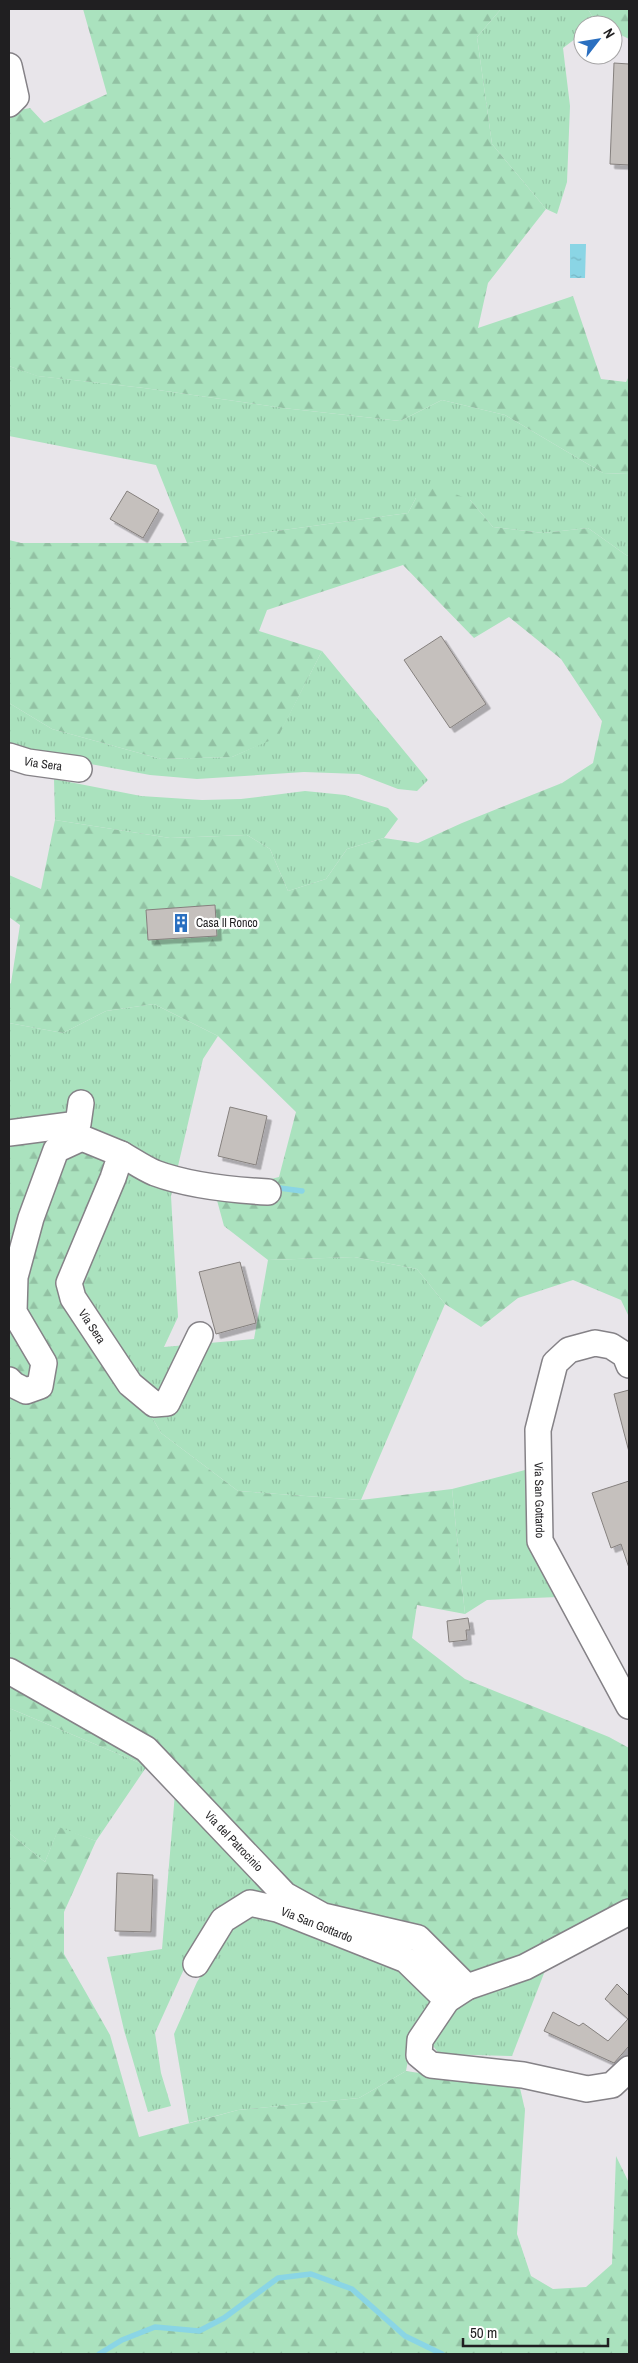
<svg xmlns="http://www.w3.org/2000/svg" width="638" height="2363" font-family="'Archivo Narrow',sans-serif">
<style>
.grass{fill:url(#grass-tufts)}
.forest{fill:url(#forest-firs)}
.water{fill:url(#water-ripples)}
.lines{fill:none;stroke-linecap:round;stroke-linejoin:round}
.stream{stroke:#8ad5e5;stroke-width:5.5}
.building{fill:#c5c0bd;stroke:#85807e;filter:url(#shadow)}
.minor-casing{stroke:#858287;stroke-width:28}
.minor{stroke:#fff;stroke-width:25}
.labels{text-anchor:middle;stroke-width:4.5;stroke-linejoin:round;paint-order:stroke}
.street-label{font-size:12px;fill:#201f21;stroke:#fff}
.poi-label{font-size:12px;fill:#201f21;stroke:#fff;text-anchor:start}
</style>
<defs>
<pattern id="grass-tufts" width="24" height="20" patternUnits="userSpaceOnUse" patternTransform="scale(1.25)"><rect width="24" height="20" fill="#aae2be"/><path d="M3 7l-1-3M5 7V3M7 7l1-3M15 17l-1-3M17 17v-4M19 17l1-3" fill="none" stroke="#92c1a3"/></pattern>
<pattern id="forest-firs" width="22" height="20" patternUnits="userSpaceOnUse" patternTransform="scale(1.25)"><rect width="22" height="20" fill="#aae2be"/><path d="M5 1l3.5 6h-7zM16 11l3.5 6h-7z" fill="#92c1a3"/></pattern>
<pattern id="water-ripples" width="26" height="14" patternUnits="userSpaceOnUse" patternTransform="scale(1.25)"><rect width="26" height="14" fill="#8ad5e5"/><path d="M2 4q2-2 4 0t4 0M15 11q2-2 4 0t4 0" fill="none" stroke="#77b6c4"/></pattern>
<filter id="shadow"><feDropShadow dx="4.5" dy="4.5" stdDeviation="0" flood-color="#0004"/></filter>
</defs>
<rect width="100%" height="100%" fill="#e8e5ea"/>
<!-- grass -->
<g class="grass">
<polygon points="501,9 588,9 596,23 583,25 583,33 563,48 570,106 567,182 557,214 546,209 492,144 477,37"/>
<polygon points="9,366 38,376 144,388 283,408 400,421 442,400 505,415 603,473 629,474 629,556 626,555 588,528 543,533 493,527 470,500 416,498 408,513 187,543 156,465 9,436"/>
<polygon points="322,651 428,780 417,791 398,789 359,774 304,772 197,779 150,775 9,749 9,703 52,729 161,759 232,757 278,736"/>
<polygon points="54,779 141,796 202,800 241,799 305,791 345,795 388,808 398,819 384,838 347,849 326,879 288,891 270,849 247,835 170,838 55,820"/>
<polygon points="154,1004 218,1036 203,1059 171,1196 178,1317 164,1347 254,1339 268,1260 354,1257 417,1269 445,1304 361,1500 238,1491 161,1433 89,1307 22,1139 9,1147 9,1023 63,1033 106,1011"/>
<polygon points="525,1470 536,1546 558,1597 487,1600 465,1614 452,1489"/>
<polygon points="9,1708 147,1766 96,1841 59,1828 45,1862 9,1833"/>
<polygon points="175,1793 250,1871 265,1895 219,1916 184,1969 155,2033 161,2073 171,2106 148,2112 124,2030 107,1957 162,1949"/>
<polygon points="250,1914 271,1915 319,1940 393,1960 435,1997 415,2024 406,2071 359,2098 238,2110 189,2123 174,2034 197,1982 232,1927"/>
<polygon points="548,1963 512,2056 439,2054 431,2043 457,2007"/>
</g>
<!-- forest -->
<g class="forest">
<polygon points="83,9 501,9 477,37 492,144 546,209 488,283 478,328 573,296 601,379 626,382 629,376 629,474 603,473 505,415 442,400 400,421 283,408 144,388 37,376 9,366 9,112 30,108 44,123 107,94"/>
<polygon points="588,9 629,9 629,39 613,31 613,25 596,23"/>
<polygon points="436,486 470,500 493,527 543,533 588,528 626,555 629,556 629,1317 621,1300 573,1280 518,1298 481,1327 445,1304 417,1269 354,1257 268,1260 224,1226 215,1193 279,1177 296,1112 218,1036 154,1004 106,1011 63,1033 9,1023 9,985 11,983 20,925 9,917 9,875 41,889 55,820 170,838 247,835 270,849 288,891 326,879 347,849 384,838 418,843 462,823 562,783 593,763 602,721 561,659 509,617 474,638 403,565 267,610 259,631 322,651 278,737 232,757 161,759 52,729 9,703 9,540 21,543 187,543 408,513 416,498"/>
<polygon points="33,1135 118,1156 95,1223 103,1284 89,1307 161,1433 238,1491 361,1500 452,1489 465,1614 417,1605 412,1638 465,1679 609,1737 629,1748 629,1906 475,1978 265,1895 250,1871 147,1766 9,1708 9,1147 22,1139"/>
<polygon points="59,1827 96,1841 64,1912 64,1954 110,2035 139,2137 238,2110 359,2098 406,2071 520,2088 525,2110 517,2234 531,2276 553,2289 586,2287 612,2264 616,2156 629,2183 629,2354 9,2354 9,1833 45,1862"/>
</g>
<!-- water -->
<polygon class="water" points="570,244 586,244 585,278 570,278"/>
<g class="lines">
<!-- stream -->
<g class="stream">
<polyline points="272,1187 302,1191"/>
<polyline points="99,2354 122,2340 155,2327 199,2331 224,2318 278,2278 311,2274 352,2289 405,2336 442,2354"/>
</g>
</g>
<!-- building -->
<g class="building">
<polygon points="614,63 629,64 629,165 610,164"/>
<polygon points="127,491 159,510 143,538 110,519"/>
<polygon points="441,636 486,704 450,728 404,660"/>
<polygon points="215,905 217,936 148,940 146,910"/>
<polygon points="230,1107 267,1116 256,1165 218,1156"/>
<polygon points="240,1262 256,1323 216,1334 199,1272"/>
<polygon points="629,1390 629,1452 614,1394"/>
<polygon points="629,1481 629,1568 621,1544 611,1548 592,1493"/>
<polygon points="468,1618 470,1630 466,1630 467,1640 449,1642 447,1621"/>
<polygon points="117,1873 153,1875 151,1932 115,1931"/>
<polygon points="617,1984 629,1996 629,2046 614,2063 544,2031 553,2012 579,2026 583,2023 608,2041 628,2019 605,1999"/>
</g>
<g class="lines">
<!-- minor casing -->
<g class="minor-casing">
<g id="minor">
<polyline points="9,66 16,97 9,104"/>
<path id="s1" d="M 9,756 L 28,762 L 79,769"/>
<polyline points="9,1133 78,1124 81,1103"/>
<path d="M 121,1154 C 132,1160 143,1168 155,1173 C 190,1186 230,1190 268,1192"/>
<path id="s2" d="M 629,1365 L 625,1355 L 611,1346 L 595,1343 L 569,1350 L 555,1363 L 538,1430 L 540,1541 L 629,1706"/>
<path id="s3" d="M 9,1380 L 14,1385 L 26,1391 L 40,1386 L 44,1363 L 14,1312 L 15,1277 L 31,1218 L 56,1150 L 82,1138 L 121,1154 L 113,1178 L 69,1283 L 73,1298 L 130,1384 L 154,1404 L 167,1403 L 200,1335"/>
<path id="s4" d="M 9,1671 L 146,1749 L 285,1895 L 323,1916 L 418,1938 L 467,1987"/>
<polyline points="629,1912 525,1967 467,1987 447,2000 420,2040 419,2055 431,2065 523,2075 587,2089 612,2085 629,2069"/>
<path id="s5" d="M 196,1964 L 223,1920 L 250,1903 L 277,1909 L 406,1960 L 447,2000"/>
</g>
</g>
<!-- minor -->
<use href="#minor" class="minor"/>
</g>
<!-- icons -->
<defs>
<g id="building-bare" transform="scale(1.5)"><path d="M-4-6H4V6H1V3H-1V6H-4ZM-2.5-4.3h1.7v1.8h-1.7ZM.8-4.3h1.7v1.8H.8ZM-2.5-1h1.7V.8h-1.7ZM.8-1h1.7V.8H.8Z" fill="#2a6fc0" stroke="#fff" stroke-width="2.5" paint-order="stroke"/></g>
</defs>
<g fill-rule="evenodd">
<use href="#building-bare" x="181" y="923"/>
</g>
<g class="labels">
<!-- street labels -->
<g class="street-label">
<text dy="4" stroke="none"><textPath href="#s1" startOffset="35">Via Sera</textPath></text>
<text dy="4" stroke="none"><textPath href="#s3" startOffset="546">Via Sera</textPath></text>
<text dy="4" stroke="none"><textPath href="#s2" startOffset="229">Via San Gottardo</textPath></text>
<text dy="4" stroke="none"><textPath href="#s4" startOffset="285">Via del Patrocinio</textPath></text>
<text dy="4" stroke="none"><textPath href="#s5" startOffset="154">Via San Gottardo</textPath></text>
</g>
<!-- poi labels -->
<g class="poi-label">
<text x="196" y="927">Casa Il Ronco</text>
</g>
</g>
<!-- border -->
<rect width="638" height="2363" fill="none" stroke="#201f21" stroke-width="20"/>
<!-- north arrow -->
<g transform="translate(598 40) rotate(59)"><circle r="24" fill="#ffffff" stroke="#a6a5a6"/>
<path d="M0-4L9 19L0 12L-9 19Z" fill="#2a6fc0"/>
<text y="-8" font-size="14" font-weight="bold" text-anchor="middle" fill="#201f21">N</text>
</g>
<!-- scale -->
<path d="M463 2338v8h145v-8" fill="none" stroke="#201f21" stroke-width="2.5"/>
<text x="470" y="2338" font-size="15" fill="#201f21" stroke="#ffffff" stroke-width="4" paint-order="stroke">50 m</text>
</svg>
